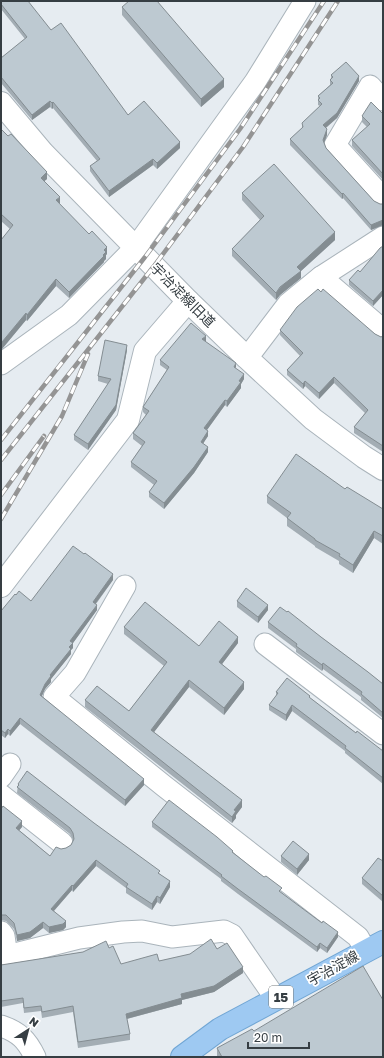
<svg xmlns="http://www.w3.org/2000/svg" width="384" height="1058" font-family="'Golos Text','Noto Sans JP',sans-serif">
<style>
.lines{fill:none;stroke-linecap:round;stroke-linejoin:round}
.minor-casing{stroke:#aab4bb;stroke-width:23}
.tertiary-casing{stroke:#aab4bb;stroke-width:24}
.primary-casing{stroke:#71a6d4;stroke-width:24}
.minor{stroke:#fff;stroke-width:21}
.tertiary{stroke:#fff;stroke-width:22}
.primary{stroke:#9ec9f2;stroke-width:22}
.rail-casing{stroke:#949494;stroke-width:4.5}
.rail{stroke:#fff;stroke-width:3;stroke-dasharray:9;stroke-linecap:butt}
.wall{fill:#a3adb4}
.shaded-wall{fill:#848d92}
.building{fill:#bdc9d1;stroke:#848d92}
.labels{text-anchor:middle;stroke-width:3.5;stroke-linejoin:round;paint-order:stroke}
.shield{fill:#fff;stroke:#72787b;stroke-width:1}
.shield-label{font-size:13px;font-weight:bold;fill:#363e43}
.street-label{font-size:14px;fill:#363e43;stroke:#fff}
</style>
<rect width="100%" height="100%" fill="#e6ecf1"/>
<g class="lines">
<!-- minor casing -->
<g class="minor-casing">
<g id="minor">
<polyline points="383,100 370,86 335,145 383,198"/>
<polyline points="321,277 383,330"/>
<polyline points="247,358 288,304 321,277 383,237"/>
<polyline points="1,364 69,315 136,247 255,82 305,1"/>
<polyline points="125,586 75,673 54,697 164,786 358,937 366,951"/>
<polyline points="265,644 383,734"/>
<polyline points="1,777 10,764"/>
<polyline points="1,795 62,843"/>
<polyline points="1,932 4,936 7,956 79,938 123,932 142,931 172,937 224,931 232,935 276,999"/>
<path d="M 1,1026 C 19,1032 27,1040 35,1057"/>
</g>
</g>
<!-- tertiary casing -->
<g class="tertiary-casing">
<g id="tertiary">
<polyline points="1,103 43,153 188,301 247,358 313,419 364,457 383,469"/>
<polyline points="1,586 128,420 145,351 188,301"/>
</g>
</g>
<!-- primary casing -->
<g class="primary-casing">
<polyline id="primary" points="182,1057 220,1029 383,942"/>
</g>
<!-- minor -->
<use href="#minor" class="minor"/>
<!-- tertiary -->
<use href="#tertiary" class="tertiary"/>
<!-- primary -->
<use href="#primary" class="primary"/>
<!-- rail casing -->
<g class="rail-casing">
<g id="rail">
<polyline points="1,440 145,257 240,129 324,1"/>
<polyline points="1,460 154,266 243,147 338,1"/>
<polyline points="1,495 44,436"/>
<polyline points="1,519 62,416 88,354"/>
</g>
</g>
<!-- rail -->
<use href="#rail" class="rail"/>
</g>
<!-- wall -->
<g class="wall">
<polygon points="1,1 51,30 128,115 180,148 157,169 153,165 109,197 90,171 90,166 97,161 53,108 52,109 50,107 32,120 1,83 1,58 25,39 1,9"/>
<polygon points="122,7 224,87 201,107 122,15"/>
<polygon points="331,75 359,81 337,118 326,128 327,135 324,143 326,148 374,201 380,204 383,204 383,225 371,230 343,198 342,199 290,145 290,139 302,128 302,123 320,106 318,105 318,96 330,85 330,80 331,78"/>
<polygon points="383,114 383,180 352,146 352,140 367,127 362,122 362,116"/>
<polygon points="1,129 47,179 44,181 60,203 59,204 107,254 106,255 106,259 104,261 104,262 69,298 56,286 27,321 26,320 2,349 1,348 1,240 10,229 1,221"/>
<polygon points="242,193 335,240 301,271 301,278 280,295 276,300 232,256 232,249 260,220 242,200"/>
<polygon points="383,246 383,296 383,295 373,306 349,285 349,280 360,272"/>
<polygon points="321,292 375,334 381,337 383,336 383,452 354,433 354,427 365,413 334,383 319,399 305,386 303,389 287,375 287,370 300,356 280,335 280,330"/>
<polygon points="205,341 236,369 244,379 241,384 241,388 227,407 225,405 207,430 208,436 203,443 208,452 194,473 164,509 149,497 149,492 154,485 131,467 131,462 142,446 133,439 133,433 146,415 143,412 143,407 167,370 160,365 160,360"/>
<polygon points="127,350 116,410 88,450 74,440 74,435 108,384 98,381 98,376"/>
<polygon points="345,489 383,509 383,544 374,538 353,573 339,564 339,561 315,547 315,546 287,526 287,518 267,503 267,496"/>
<polygon points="113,580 96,604 97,610 73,643 73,648 71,650 71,654 51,679 51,682 45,689 42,696 144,785 125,806 20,724 10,736 8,734 5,738 1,735 1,611 31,601"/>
<polygon points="237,601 268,610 258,623 237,607"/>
<polygon points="268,622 321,637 383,684 383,718 361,700 361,697 323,669 322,671 296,652 296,649 268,628"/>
<polygon points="124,627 199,646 238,643 222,664 244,689 224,715 189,687 154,732 242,807 236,815 236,818 232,823 85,707 85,700 129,711 164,666 124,634"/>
<polygon points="276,692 310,698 356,733 383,751 383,784 345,753 345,751 292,711 286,721 269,710 269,705 276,696"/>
<polygon points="18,784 160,874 170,887 160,904 157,902 152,910 126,893 126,888 96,866 73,892 72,890 54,911 66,927 63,930 49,933 43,928 30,938 17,941 14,929 6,921 1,920 1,809 22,827 19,830 50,856 61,849 66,848 71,845 73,840 70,834 17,793"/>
<polygon points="152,822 233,852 282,893 338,937 327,953 320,948 317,952 238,894 221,881 221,879 152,827"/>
<polygon points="281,856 309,860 297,875 281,862"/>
<polygon points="383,861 383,902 362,884 362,878"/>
<polygon points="109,948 121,964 159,961 217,949 243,973 214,992 182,1000 182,1004 127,1019 130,1034 130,1040 78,1048 73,1012 42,1018 41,1011 24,1013 23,1003 1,1007 1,965"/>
<polygon points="254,1031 383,1057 217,1057 217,1048"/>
</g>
<!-- shaded-wall -->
<g class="shaded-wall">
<polygon points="359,76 359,81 337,118 323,130 323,125"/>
<polygon points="224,79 224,87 201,107 201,99"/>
<polygon points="50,101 50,107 32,120 32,115"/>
<polygon points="53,102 53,108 52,109 52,103"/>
<polygon points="327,129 327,135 323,146 323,140"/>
<polygon points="180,142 180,148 157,169 157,163"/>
<polygon points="153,159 153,165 109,197 109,191"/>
<polygon points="47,172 47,179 41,184 41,178"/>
<polygon points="343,193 343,198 342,199 342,194"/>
<polygon points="60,197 60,203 56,207 56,200"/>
<polygon points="383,220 383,225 371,230 371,225"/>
<polygon points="335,232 335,240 301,271 301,278 280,295 276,300 276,293 297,267"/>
<polygon points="107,247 107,254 106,255 106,259 104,261 104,262 69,298 69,292"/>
<polygon points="56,279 56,286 27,321 27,315"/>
<polygon points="383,290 383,295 373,306 373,301"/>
<polygon points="26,313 26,320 2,349 2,342"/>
<polygon points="206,336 206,341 202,345 202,339"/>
<polygon points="127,345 127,350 116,410 88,450 88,444"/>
<polygon points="236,363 236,368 234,367"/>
<polygon points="244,374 244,379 241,384 241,388 227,407 227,401 239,381"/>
<polygon points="334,377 334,383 319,399 319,393"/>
<polygon points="305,381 305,386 303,389 303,384"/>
<polygon points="225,400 225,405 204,434 204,428"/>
<polygon points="208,431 208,436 201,447 201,442"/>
<polygon points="208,447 208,452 194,473 164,509 164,503"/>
<polygon points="374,531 374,538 353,573 353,565"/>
<polygon points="113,574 113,580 93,607 93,602"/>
<polygon points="97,605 97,610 73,643 73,648 71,650 71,654 51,679 51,682 45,689 40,700 40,695 45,684 70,641"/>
<polygon points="268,605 268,610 258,623 258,617"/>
<polygon points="238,637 238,643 219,668 219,662"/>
<polygon points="323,663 323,669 322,671 322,665"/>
<polygon points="189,680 189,687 151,736 151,730"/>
<polygon points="244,682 244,689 224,715 224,708"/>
<polygon points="292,705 292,711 286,721 286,715"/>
<polygon points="20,718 20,724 10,736 10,731"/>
<polygon points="8,729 8,734 5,738 5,733"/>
<polygon points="144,779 144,785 125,806 125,800"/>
<polygon points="242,800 242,807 236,815 236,818 232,823 232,817 234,810"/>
<polygon points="22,821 22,827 16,834 16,828"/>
<polygon points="309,854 309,860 297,875 297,869"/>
<polygon points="96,860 96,866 73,892 73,886"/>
<polygon points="170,881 170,887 160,904 160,898"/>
<polygon points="72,885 72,890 51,914 51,909"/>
<polygon points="157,896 157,902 152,910 152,904"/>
<polygon points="66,921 66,927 63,930 49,933 49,927"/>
<polygon points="43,922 43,928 30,938 17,941 17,935"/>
<polygon points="338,932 338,937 327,953 327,948"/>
<polygon points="320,943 320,948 317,952 317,947"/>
<polygon points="243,967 243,973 214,992 182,1000 182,1004 126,1019 126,1014 181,994"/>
</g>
<!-- building -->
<g class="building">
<polygon points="1,1 28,1 51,30 61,23 128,115 144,101 180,142 157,163 153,159 109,191 90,166 100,159 53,102 52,103 50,101 32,115 1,77 1,58 27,37 1,4"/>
<polygon points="129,1 157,1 224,79 201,99 122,7"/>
<polygon points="346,62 359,76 337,113 323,125 327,129 323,140 326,148 374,201 380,204 383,204 383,208 382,209 383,210 383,220 371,225 343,193 342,194 290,139 303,127 302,123 322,104 318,100 320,98 318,96 333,83 330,80 333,77 331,75"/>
<polygon points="371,102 383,114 383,174 352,140 370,124 362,116"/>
<polygon points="1,129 8,136 11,134 47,172 41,178 60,197 56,200 89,234 92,231 107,247 104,250 106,252 103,255 104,256 69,292 56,279 27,315 26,313 2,342 1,342 1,240 13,225 1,214"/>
<polygon points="274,164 335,232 297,267 301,271 280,287 276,293 232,249 264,216 242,193"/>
<polygon points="383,246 383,290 373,301 349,280 358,270 360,272 380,248"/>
<polygon points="318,289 321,292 323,289 375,334 381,337 383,336 383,446 354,427 368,410 334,377 319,393 305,381 303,384 287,370 303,353 280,330 297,307"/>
<polygon points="191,323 206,336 202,339 236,363 234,367 244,374 239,381 241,382 227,401 225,400 204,428 208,431 201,442 208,447 194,467 164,503 149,492 157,481 131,462 145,442 133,433 149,411 143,407 169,367 160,360"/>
<polygon points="105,340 127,345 116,405 88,444 74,435 111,379 98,376"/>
<polygon points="296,454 345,489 347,487 383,509 383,536 374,531 353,565 339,556 340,554 315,540 315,539 287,518 291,513 267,496"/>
<polygon points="73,546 84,554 85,553 113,574 93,602 97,605 70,641 73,643 69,647 71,649 50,675 51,676 45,684 40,695 144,779 125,800 20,718 10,731 8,729 5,733 1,730 1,611 15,594 16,595 19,591 31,601"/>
<polygon points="246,588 268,605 258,617 237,601"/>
<polygon points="145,602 199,646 219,621 238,637 219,662 244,682 224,708 189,680 151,730 242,800 234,810 236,811 232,817 85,700 97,686 129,711 167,662 124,627"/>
<polygon points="280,607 287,612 288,611 321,637 368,672 383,684 383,713 361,694 362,692 323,663 322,665 296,646 297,644 268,622"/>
<polygon points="287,678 310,696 309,697 356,733 357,731 383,751 383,778 345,748 346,746 292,705 286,715 269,705 278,693 276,692"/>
<polygon points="27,771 94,823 160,871 158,873 170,881 160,898 157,896 152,904 126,887 128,884 96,860 73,886 72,885 51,909 66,921 63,924 49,927 43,922 30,932 17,935 14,923 6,915 1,915 1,809 3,806 22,821 16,828 50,856 56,847 61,849 66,848 71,845 74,839 73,833 70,828 17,787 19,785 18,784"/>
<polygon points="169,800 217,837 233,851 232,852 264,877 266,876 282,888 279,891 322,923 323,921 338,932 327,948 320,943 317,947 238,889 221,876 222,875 152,822"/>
<polygon points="293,841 309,854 297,869 281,856"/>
<polygon points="378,858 383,861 383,896 362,878"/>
<polygon points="211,939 217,949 227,943 243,967 214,986 181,994 182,998 126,1014 130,1034 78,1042 73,1006 42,1012 41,1006 24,1008 23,998 1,1001 1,965 83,952 106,941 109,948 113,946 121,964 157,954 159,961 190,954"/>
<polygon points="363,966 383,1000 383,1057 222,1057 217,1048 252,1029 254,1031"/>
</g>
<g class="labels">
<!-- shield labels -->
<rect class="shield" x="269" y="986" width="24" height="22" rx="3"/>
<g class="shield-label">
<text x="281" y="1002">15</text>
</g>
<!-- street labels -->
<g class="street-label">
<text transform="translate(183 295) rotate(45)" y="5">宇治淀線旧道</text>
<text transform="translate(333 968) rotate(-29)" y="5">宇治淀線</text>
</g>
</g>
<!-- border -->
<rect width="384" height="1058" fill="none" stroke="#363e43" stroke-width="4"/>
<!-- north arrow -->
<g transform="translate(28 1030) rotate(36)" stroke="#ffffff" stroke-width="3" paint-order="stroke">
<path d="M0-3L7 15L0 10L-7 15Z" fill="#363e43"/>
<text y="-6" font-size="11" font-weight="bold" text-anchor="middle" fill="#363e43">N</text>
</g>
<!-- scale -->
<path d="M248 1042v6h61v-6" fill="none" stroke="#363e43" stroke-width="2"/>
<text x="254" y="1042" font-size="12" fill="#363e43" stroke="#ffffff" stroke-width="3" paint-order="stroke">20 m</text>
</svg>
